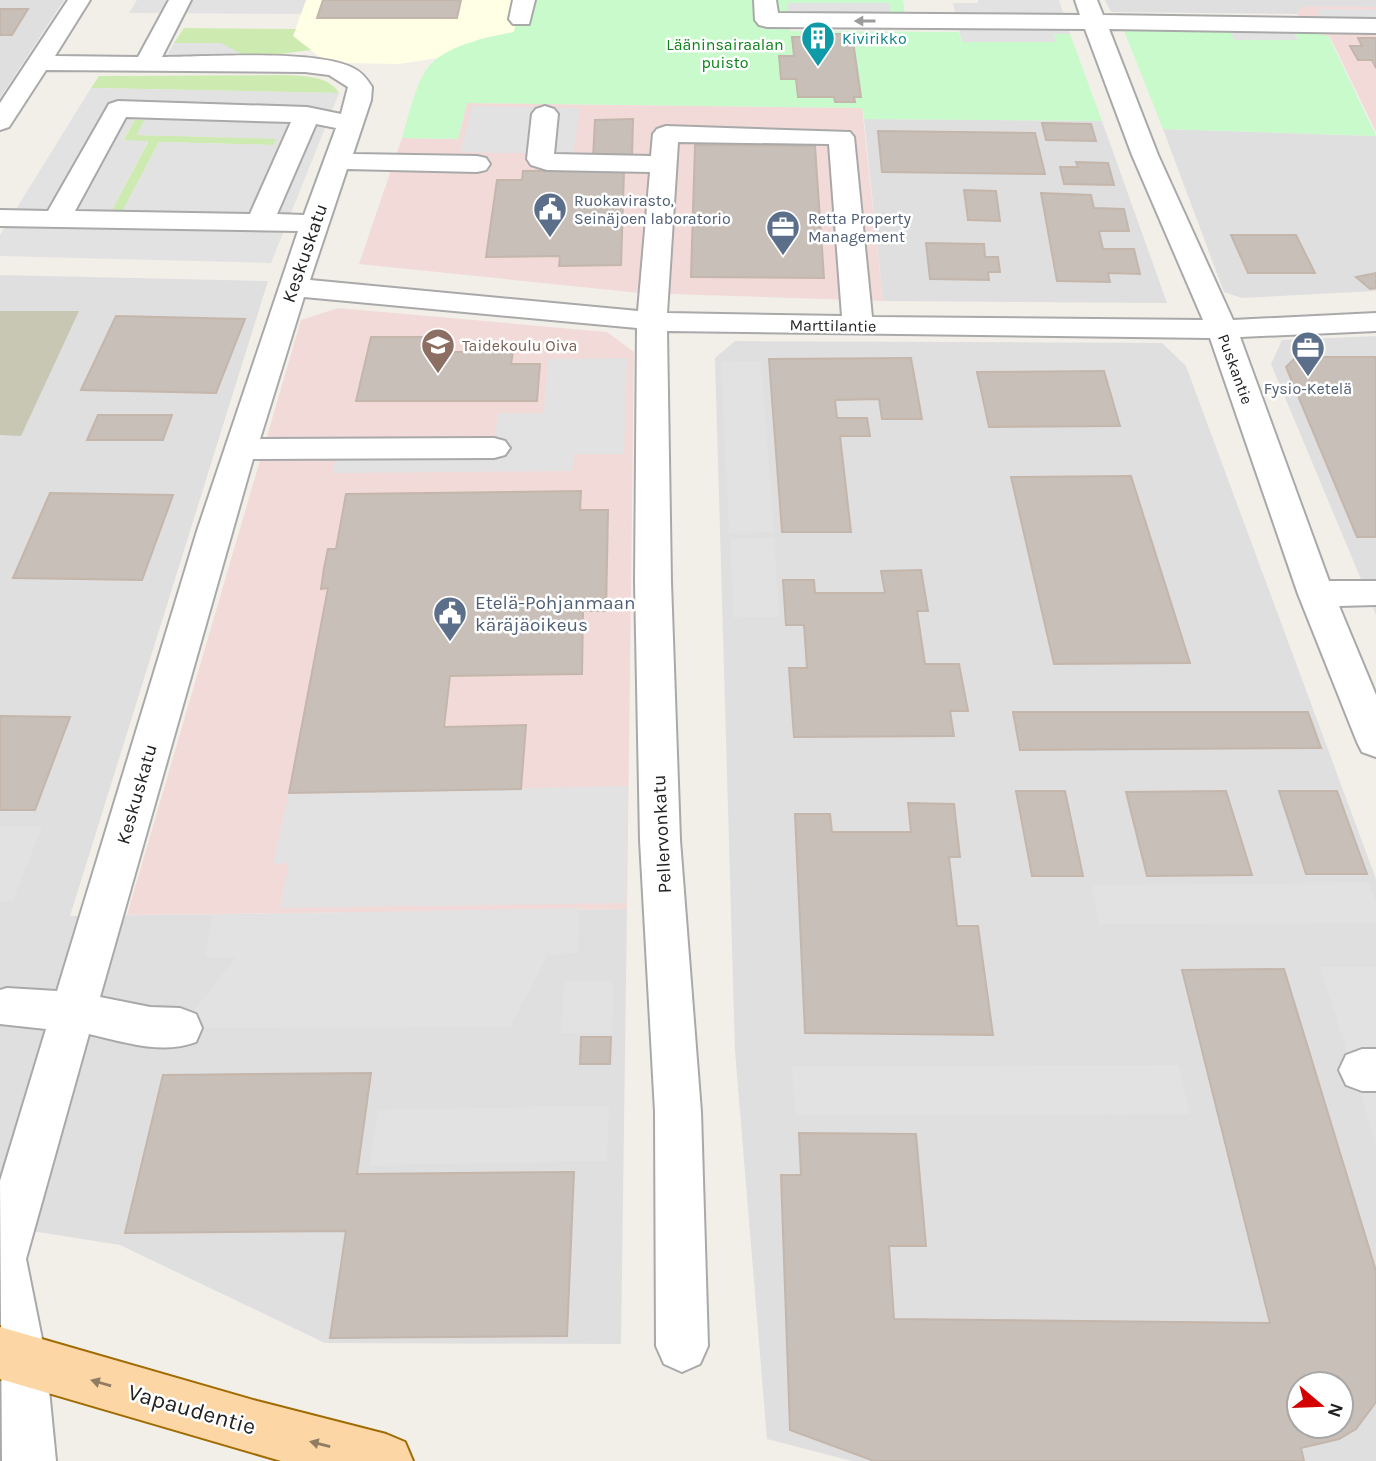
<svg xmlns="http://www.w3.org/2000/svg" width="1376" height="1461" font-family="Karla,sans-serif">
<style>
.residential{fill:#e0dfdf;fill-rule:evenodd}
.commercial{fill:#f2dad9}
.education{fill:#ffffe5}
.construction{fill:#c7c7b4}
.grass{fill:#cdebb0}
.park{fill:#c8facc}
.parking{fill:#e2e2e2;fill-rule:evenodd}
.building{fill:#c7bfb8;stroke:#c4b6ab;stroke-width:2;fill-rule:evenodd}
.lines{fill:none;stroke-linecap:round;stroke-linejoin:round}
.minor-casing{stroke:#a9a9a9;stroke-width:4}
.major-casing{stroke:#a06b00;stroke-width:4}
.minor{fill:#fff;fill-rule:evenodd}
.major{fill:#fcd6a4;fill-rule:evenodd}
.oneway{fill:#9c9c9c}
.oneway2{fill:#8f7c63}
.labels{text-anchor:middle;stroke-width:5;stroke-linejoin:round;paint-order:stroke}
.far-culture-label{font-size:16px;fill:#0d838f;stroke:#fff;text-anchor:start}
.far-park-label{font-size:16px;fill:#0c8416;stroke:#fff}
.far-service-label{font-size:16px;fill:#4e5e75;stroke:#fff;text-anchor:start}
.far-street-label{font-size:16px;fill:#222;stroke:#fff}
.far-education-label{font-size:16px;fill:#785e54;stroke:#fff;text-anchor:start}
.street-label{font-size:19px;fill:#222;stroke:#fff}
.service-label{font-size:19px;fill:#4e5e75;stroke:#fff;text-anchor:start}
.near-street-label{font-size:23px;fill:#222;stroke:#fff}
</style>
<rect width="100%" height="100%" fill="#f2efe9"/>
<!-- residential -->
<g class="residential">
<polygon points="0,0 64,0 0,98"/>
<polygon points="1105,0 1376,0 1376,7 1301,7 1297,14 1111,12"/>
<polygon points="864,119 1102,121 1167,303 883,301"/>
<polygon points="1163,129 1376,136 1376,291 1242,298 1224,292"/>
<polygon points="0,275 268,281 70,916 627,909 621,1344 325,1343 120,1245 0,1226"/>
<polygon points="1376,336 1376,615 1271,364 1282,340"/>
<path d="M 735,341 L 1162,343 L 1186,366 L 1376,879 L 1376,1461 L 852,1461 L 767,1439 L 735,1051 L 715,358 ZM 1299,1384 L 1341,1384 L 1341,1426 L 1299,1426 Z"/>
</g>
<!-- commercial -->
<g class="commercial">
<polygon points="1324,6 1376,7 1376,132 1330,37 1319,33 1297,14 1301,7"/>
<polygon points="467,103 862,108 883,301 640,293 359,264 402,138 458,139"/>
<polygon points="338,308 607,332 634,352 627,909 127,915 301,320"/>
</g>
<!-- education -->
<polygon class="education" points="306,0 520,0 515,32 483,38 438,58 399,64 341,63 318,56 293,36"/>
<!-- construction -->
<polygon class="construction" points="0,311 79,311 21,436 0,435"/>
<!-- grass -->
<g class="grass">
<polygon points="184,28 296,29 293,36 311,50 249,58 174,43"/>
<path d="M 284,75 C 303,76 328,75 339,93 L 91,88 L 99,76 Z"/>
<polygon points="135,119 145,120 137,135 277,138 274,145 159,142 122,212 111,212 148,142 123,141"/>
</g>
<!-- park -->
<g class="park">
<path d="M 520,0 L 903,0 L 905,16 L 891,15 L 888,3 L 788,3 L 790,31 L 959,32 L 962,42 L 1055,42 L 1053,34 L 1070,34 L 1102,121 L 864,119 L 862,108 L 467,103 L 458,139 L 402,138 C 408,118 413,94 423,75 C 438,46 485,38 514,32 Z"/>
<polygon points="1123,28 1230,30 1298,39 1295,33 1319,33 1329,37 1376,136 1163,129"/>
</g>
<!-- parking -->
<g class="parking">
<polygon points="137,0 306,0 301,14 129,13"/>
<polygon points="978,0 1059,0 1070,34 1054,34 1056,42 962,42 953,3 978,3"/>
<polygon points="788,3 889,3 891,15 788,14"/>
<polygon points="1317,9 1376,10 1376,26 1325,25"/>
<polygon points="1289,23 1298,40 1234,40 1230,30"/>
<polygon points="174,43 221,43 249,58 166,57"/>
<path d="M 91,88 L 339,93 L 271,263 L 0,256 L 0,235 ZM 135,119 L 145,120 L 136,135 L 276,139 L 273,145 L 159,142 L 122,212 L 111,212 L 148,141 L 123,140 Z"/>
<polygon points="472,106 580,108 573,154 461,152"/>
<polygon points="627,358 624,454 574,454 572,471 332,473 338,448 494,448 498,413 544,413 548,359"/>
<polygon points="761,361 774,532 729,533 721,362"/>
<polygon points="774,538 779,617 734,618 730,539"/>
<polygon points="627,786 626,903 280,908 289,863 273,864 289,793"/>
<polygon points="0,826 42,827 13,901 0,901"/>
<polygon points="1369,883 1376,902 1376,923 1099,924 1091,885"/>
<polygon points="579,908 578,953 548,955 510,1027 180,1028 236,957 205,957 213,915"/>
<polygon points="1320,967 1376,967 1376,1145 1376,1144"/>
<polygon points="564,981 614,981 612,1033 561,1033"/>
<polygon points="1178,1065 1190,1114 795,1115 792,1067"/>
<polygon points="609,1106 607,1161 370,1165 378,1110"/>
</g>
<!-- building -->
<g class="building">
<polygon points="323,0 461,0 457,18 317,18"/>
<polygon points="0,9 28,9 12,35 0,35"/>
<polygon points="827,34 852,34 861,97 854,97 855,102 835,102 834,97 798,97 796,79 781,79 779,56 794,56 792,37 828,37"/>
<polygon points="1358,38 1376,38 1376,68 1372,60 1358,60 1350,46 1362,46"/>
<polygon points="633,119 632,158 593,159 595,120"/>
<polygon points="1042,123 1091,124 1096,141 1046,140"/>
<polygon points="878,131 1035,133 1045,174 882,172"/>
<polygon points="695,145 815,146 824,278 691,277"/>
<polygon points="1076,162 1108,163 1114,185 1064,184 1060,167 1078,167"/>
<polygon points="624,170 621,265 559,266 560,256 486,257 497,180 522,180 523,171"/>
<polygon points="964,190 996,191 1000,221 968,220"/>
<polygon points="1041,193 1091,195 1094,208 1124,209 1129,231 1099,231 1103,249 1134,249 1140,274 1108,273 1110,282 1057,281"/>
<polygon points="1231,235 1296,235 1315,273 1248,273"/>
<polygon points="926,243 984,244 985,257 998,257 1000,272 988,272 989,280 930,279"/>
<polygon points="1376,273 1376,288 1370,289 1356,277"/>
<polygon points="116,316 245,319 216,393 81,390"/>
<polygon points="371,337 438,337 435,352 513,352 511,364 540,364 537,401 356,401"/>
<polygon points="1296,357 1375,357 1376,359 1376,537 1357,537 1286,367"/>
<polygon points="911,358 922,419 882,419 879,399 835,400 837,418 867,418 870,436 840,436 851,532 782,532 769,359"/>
<polygon points="1104,371 1120,426 989,427 977,372"/>
<polygon points="98,415 172,415 163,440 87,440"/>
<polygon points="1131,476 1190,663 1054,664 1011,477"/>
<polygon points="581,491 580,510 608,510 606,611 583,611 582,674 450,676 444,727 526,725 521,789 289,793 328,588 321,589 324,568 328,549 336,549 346,494"/>
<polygon points="50,493 173,495 142,580 13,578"/>
<polygon points="921,570 928,611 917,611 925,664 959,664 968,711 950,711 954,736 794,737 789,668 807,668 804,625 786,625 783,580 814,580 815,593 885,593 881,571"/>
<polygon points="1013,712 1308,712 1321,748 1020,750"/>
<polygon points="0,716 70,717 35,810 0,810"/>
<polygon points="1016,791 1065,791 1083,876 1032,876"/>
<polygon points="1226,791 1252,875 1147,876 1126,792"/>
<polygon points="1279,791 1337,791 1367,874 1306,874"/>
<polygon points="908,803 954,804 960,857 949,857 957,926 978,926 993,1035 805,1033 795,814 830,814 832,832 911,832"/>
<path d="M 1284,969 L 1376,1271 L 1376,1402 L 1356,1429 L 1339,1439 L 1301,1448 L 1304,1461 L 874,1461 L 790,1430 L 781,1175 L 801,1175 L 799,1133 L 916,1134 L 926,1246 L 889,1246 L 894,1319 L 1270,1323 L 1182,970 ZM 1299,1384 L 1341,1384 L 1341,1426 L 1299,1426 Z"/>
<polygon points="581,1037 611,1037 610,1064 580,1064"/>
<polygon points="371,1073 357,1174 574,1172 567,1336 330,1338 346,1231 125,1233 163,1075"/>
</g>
<g class="lines">
<!-- minor casing -->
<g class="minor-casing">
<g id="minor">
<path d="M 68,0 L 90,0 L 55,56 L 138,57 L 169,0 L 191,0 L 162,57 C 207,57 316,49 353,68 C 362,72 367,79 372,87 L 371,100 L 353,154 L 477,156 L 486,158 L 490,164 L 486,170 L 477,172 L 347,169 L 310,280 L 638,311 L 650,172 L 547,170 L 531,165 L 527,159 L 532,114 L 536,109 L 545,106 L 554,109 L 558,114 L 554,154 L 651,156 L 653,134 L 657,129 L 666,126 L 850,132 L 854,137 L 872,317 L 1203,320 L 1132,155 L 1085,29 L 767,27 L 759,25 L 755,20 L 754,0 L 776,0 L 778,13 L 1080,15 L 1075,0 L 1097,0 L 1103,15 L 1376,19 L 1376,33 L 1109,29 L 1158,155 L 1233,320 L 1376,313 L 1376,331 L 1240,337 L 1329,581 L 1376,581 L 1376,605 L 1339,606 L 1376,695 L 1376,757 L 1362,752 L 1357,742 L 1298,594 L 1210,338 L 667,331 L 671,582 L 680,840 L 701,1112 L 708,1346 L 700,1364 L 682,1372 L 664,1364 L 656,1346 L 655,1112 L 640,840 L 635,582 L 637,328 L 304,297 L 260,439 L 494,438 L 505,441 L 510,448 L 505,455 L 494,458 L 253,459 L 100,997 L 150,1007 L 180,1008 L 196,1014 L 202,1028 L 196,1042 C 162,1055 124,1042 89,1034 L 26,1259 L 46,1359 L 56,1461 L 2,1461 L 0,1181 L 46,1029 L 0,1024 L 0,990 L 7,988 L 57,991 L 197,531 L 298,231 L 0,226 L 0,210 L 48,211 L 109,104 L 118,101 L 307,107 L 341,114 L 348,87 L 329,75 L 305,72 L 46,70 L 9,127 L 0,130 L 0,103 ZM 126,117 L 291,122 L 250,214 L 75,211 ZM 316,124 L 336,128 L 304,215 L 277,214 ZM 678,142 L 829,144 L 842,316 L 667,313 Z"/>
<polygon points="513,0 535,0 529,24 513,24 509,19"/>
<polygon points="1362,1049 1376,1049 1376,1091 1362,1091 1346,1085 1339,1070 1346,1055"/>
</g>
</g>
<!-- major casing -->
<g class="major-casing">
<polygon id="major" points="0,1327 257,1401 386,1434 405,1442 413,1461 281,1461 0,1379"/>
</g>
<!-- minor -->
<use href="#minor" class="minor"/>
<!-- major -->
<use href="#major" class="major"/>
</g>
<!-- one-way arrows -->
<defs><path id="oneway-solid" d="M-6-.8H1V-3.2L6.5 0L1 3.2V.8H-6Z" transform="scale(1.75)"/></defs>
<use class="oneway" href="#oneway-solid" transform="translate(865 21) rotate(-180)"/>
<g class="oneway2">
<use href="#oneway-solid" transform="translate(101 1383) rotate(-164)"/>
<use href="#oneway-solid" transform="translate(320 1444) rotate(-166)"/>
</g>
<!-- icons -->
<defs>
<g id="building-pin" transform="scale(1.75)"><path d="M0 17L-7.5 6A9.5 9.5 0 1 1 7.5 6Z" fill="#0f9aa8" stroke="#fff"/><path d="M-4-6H4V6H1V3H-1V6H-4ZM-2.5-4.3h1.7v1.8h-1.7ZM.8-4.3h1.7v1.8H.8ZM-2.5-1h1.7V.8h-1.7ZM.8-1h1.7V.8H.8Z" fill="#fff"/></g>
<g id="civic-pin" transform="scale(1.75)"><path d="M0 17L-7.5 6A9.5 9.5 0 1 1 7.5 6Z" fill="#5c6f8a" stroke="#fff"/><path d="M-.6-6.5H3V-4.5H.6V-3L4-1V1h2V6H-6V1h2V-1L-.6-3ZM-1.2 2.5V6h2.4V2.5Z" fill="#fff"/></g>
<g id="office-pin" transform="scale(1.75)"><path d="M0 17L-7.5 6A9.5 9.5 0 1 1 7.5 6Z" fill="#5c6f8a" stroke="#fff"/><path d="M-6-3h4V-5.5h4V-3h4V5H-6ZM-1-4.5V-3h2v-1.5ZM-6 0V1H6V0Z" fill="#fff"/></g>
<g id="school-pin" transform="scale(1.75)"><path d="M0 17L-7.5 6A9.5 9.5 0 1 1 7.5 6Z" fill="#8d6e63" stroke="#fff"/><path d="M0-5L7-2L0 1L-7-2ZM-4 1L0 2.5L4 1V4Q0 6-4 4Z" fill="#fff"/></g>
</defs>
<g fill-rule="evenodd">
<use href="#building-pin" x="818" y="38"/>
<use href="#civic-pin" x="550" y="209"/>
<use href="#office-pin" x="783" y="227"/>
<use href="#school-pin" x="438" y="345"/>
<use href="#office-pin" x="1308" y="348"/>
<use href="#civic-pin" x="450" y="613"/>
</g>
<g class="labels">
<!-- far-culture labels -->
<g class="far-culture-label">
<text x="842" y="44">Kivirikko</text>
</g>
<!-- far-park labels -->
<g class="far-park-label">
<text x="725" y="50">Lääninsairaalan<tspan x="725" dy="18">puisto</tspan></text>
</g>
<!-- far-service labels -->
<g class="far-service-label">
<text x="574" y="206">Ruokavirasto,<tspan x="574" dy="18">Seinäjoen laboratorio</tspan></text>
<text x="808" y="224">Retta Property<tspan x="808" dy="18">Management</tspan></text>
<text x="1308" y="394" text-anchor="middle">Fysio-Ketelä</text>
</g>
<!-- far-street labels -->
<g class="far-street-label">
<text transform="translate(833 325) rotate(1)" y="6">Marttilantie</text>
<text transform="translate(1236 369) rotate(70)" y="6">Puskantie</text>
</g>
<!-- far-education labels -->
<g class="far-education-label">
<text x="462" y="351">Taidekoulu Oiva</text>
</g>
<!-- street labels -->
<g class="street-label">
<text transform="translate(304 253) rotate(-71)" y="7">Keskuskatu</text>
<text transform="translate(136 794) rotate(-74)" y="7">Keskuskatu</text>
<text transform="translate(661 834) rotate(-93)" y="7">Pellervonkatu</text>
</g>
<!-- service labels -->
<g class="service-label">
<text x="475" y="609">Etelä-Pohjanmaan<tspan x="475" dy="22">käräjäoikeus</tspan></text>
</g>
<!-- near-street labels -->
<g class="near-street-label">
<text transform="translate(192 1409) rotate(16)" y="8">Vapaudentie</text>
</g>
</g>
<!-- north arrow -->
<g transform="translate(1320 1405) rotate(109)"><circle r="33" fill="#ffffff" stroke="#a7a7a7" stroke-width="2"/>
<path d="M0-5L12 26L0 18L-12 26Z" fill="#d40000"/>
<text y="-10" font-size="19" font-weight="bold" text-anchor="middle" fill="#222222">N</text>
</g>
</svg>
